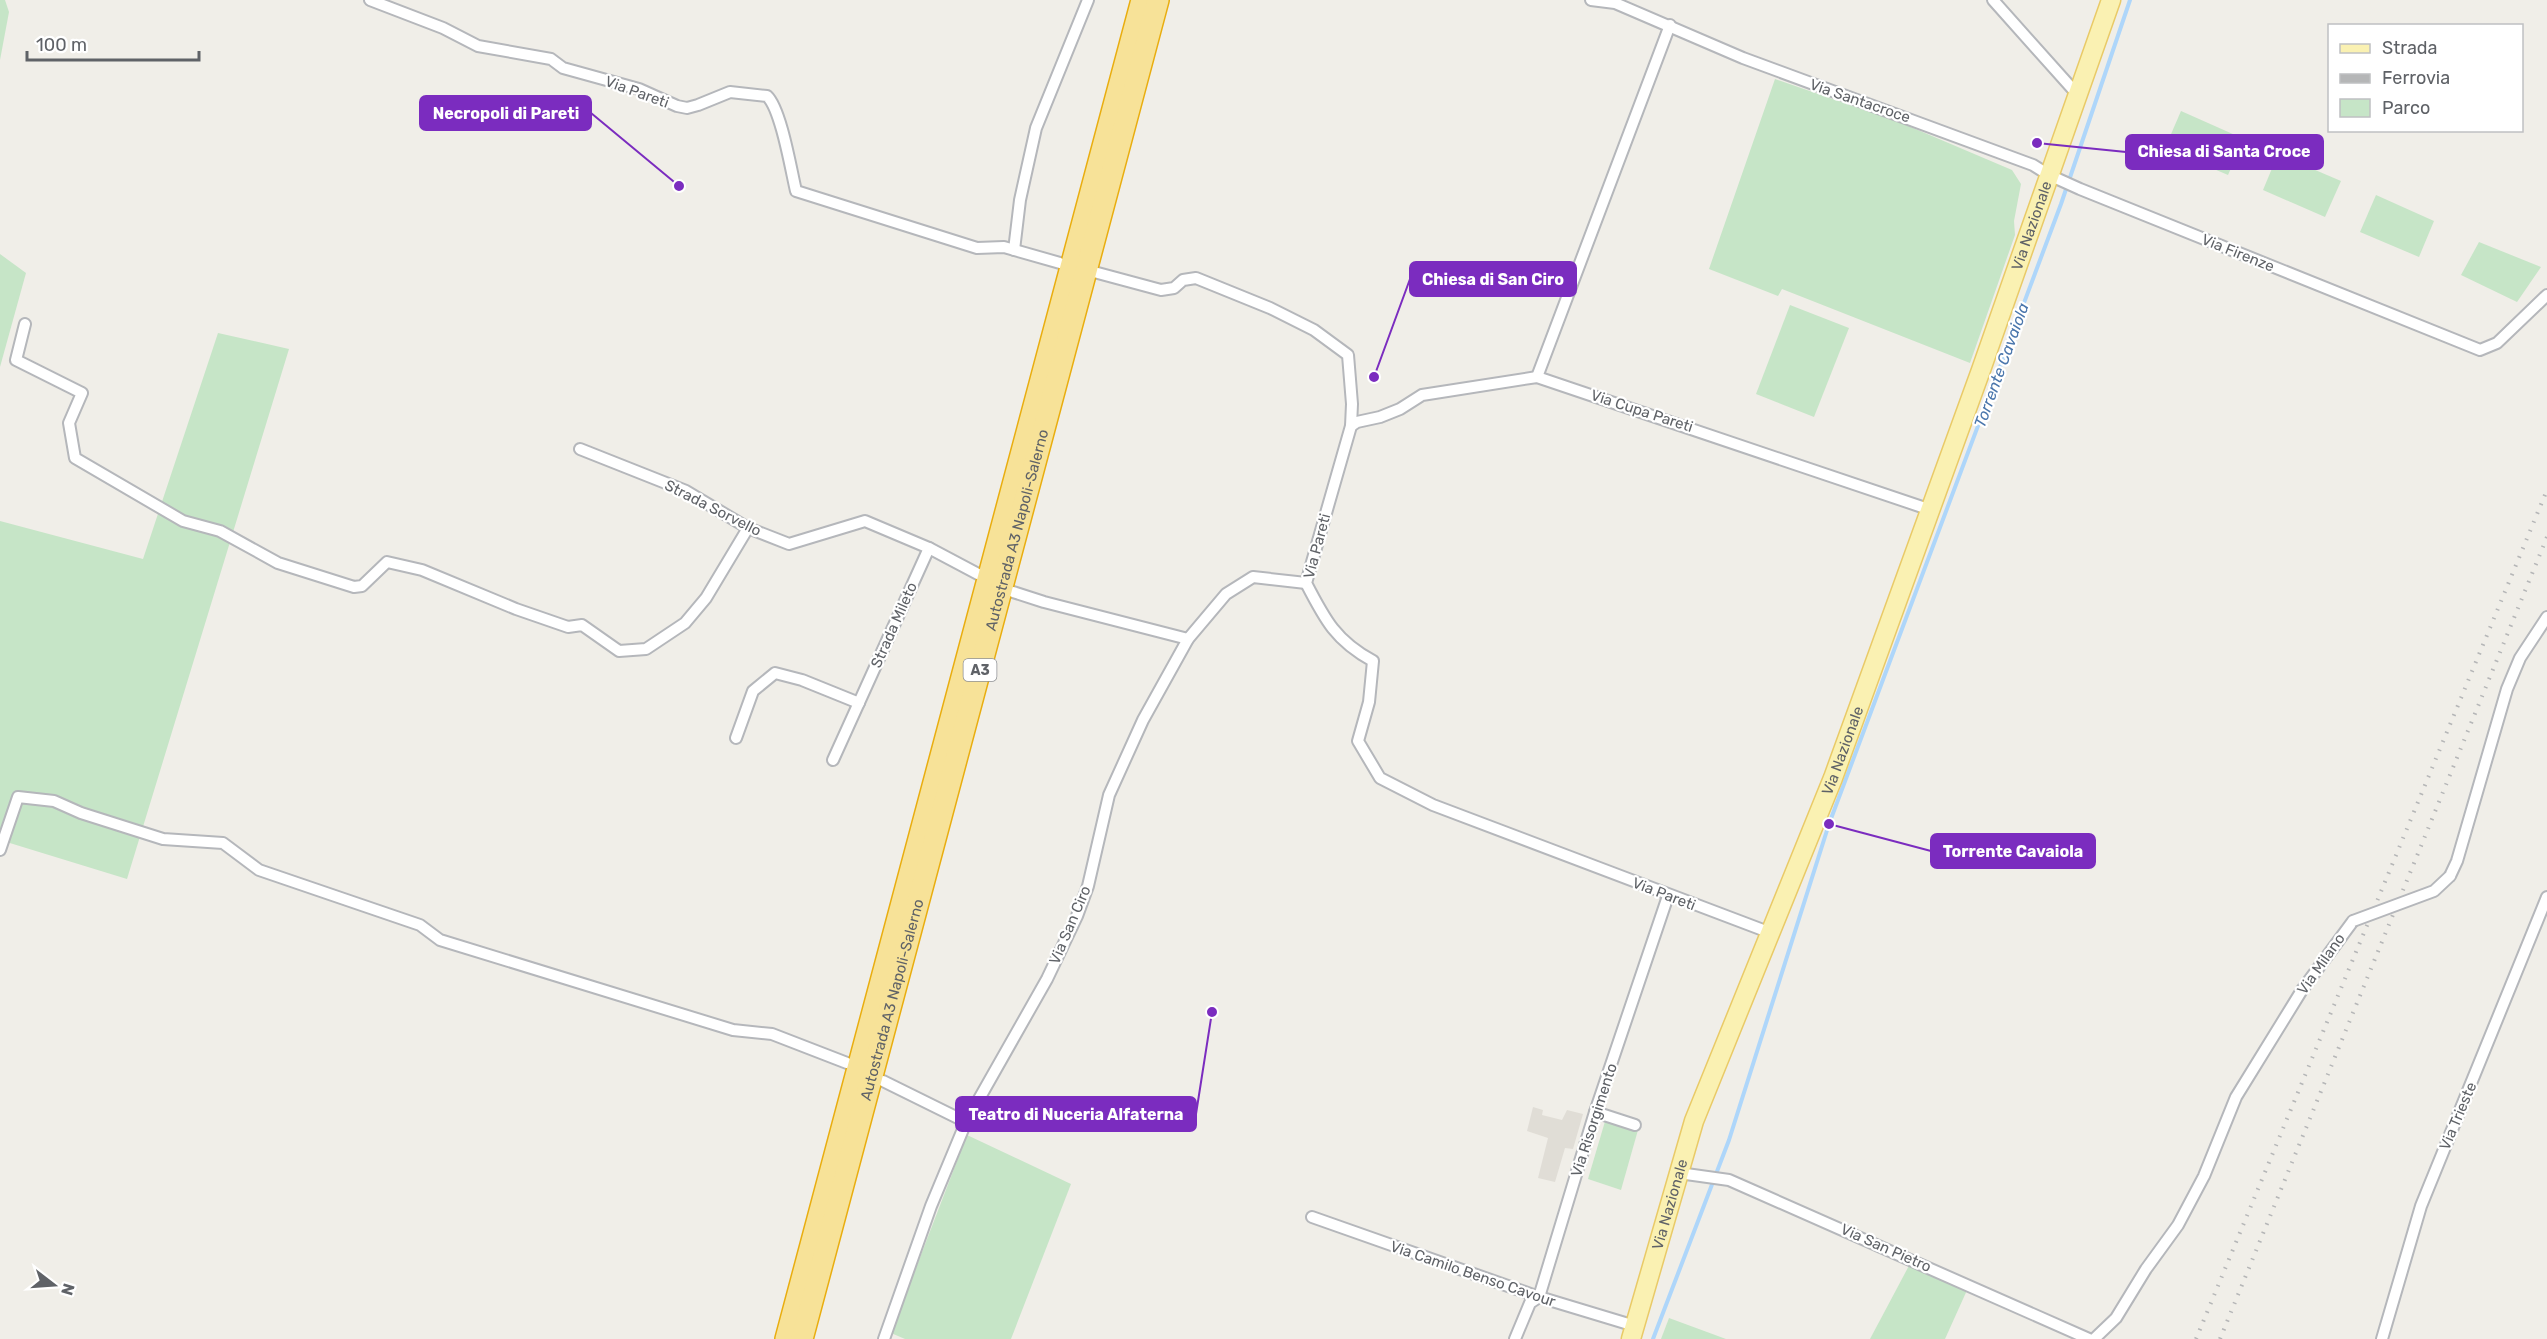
<svg xmlns="http://www.w3.org/2000/svg" width="2547" height="1339" font-family="Rubik,sans-serif">
<style>
.education{fill:#e0ddd6}
.green{fill:#c6e5c7}
.lines{fill:none;stroke-linecap:round;stroke-linejoin:round}
.stream{stroke:#aed6fa;stroke-width:4}
.minor-casing{stroke:#b5b7bb;stroke-width:14}
.primary-casing{stroke:#e9ca67;stroke-width:21}
.motorway-casing{stroke:#e9ad0f;stroke-width:24}
.minor{stroke:#fff;stroke-width:10}
.primary{stroke:#faf1b2;stroke-width:18}
.motorway{stroke:#f7e298;stroke-width:21}
.rail{stroke:#b5b6b7;stroke-width:4;stroke-dasharray:1.5 8;stroke-linecap:butt}
.minor-bridge-casing{stroke:#b5b7bb;stroke-width:14;stroke-linecap:butt}
.minor-bridge{stroke:#fff;stroke-width:10}
.labels{text-anchor:middle;stroke-width:4.5;stroke-linejoin:round;paint-order:stroke}
.shield{fill:#fff;stroke:#8f9195;stroke-width:1.5}
.shield-label{font-size:14px;font-weight:bold;fill:#5f6267}
.street-label{font-size:15px;fill:#5f6267;stroke:#fff}
.water-label{font-size:16px;font-style:italic;fill:#4a76ac;stroke:#fff}
.leader{fill:none;stroke:#7b2cbf;stroke-width:2}
.callout-dot{fill:#7b2cbf;stroke:#fff;stroke-width:2}
.callout{fill:#7b2cbf;stroke:#7b2cbf;stroke-width:2}
.callout-label{font-size:16px;text-anchor:middle;font-weight:bold;fill:#fff}
</style>
<rect width="100%" height="100%" fill="#f0eee8"/>
<!-- education -->
<polygon class="education" points="1533,1107 1543,1110 1542,1115 1562,1120 1567,1110 1583,1114 1573,1149 1565,1148 1555,1182 1538,1178 1548,1138 1527,1131"/>
<!-- green -->
<g class="green">
<polygon points="0,0 5,0 9,12 0,60"/>
<polygon points="1775,79 1899,122 2012,170 2021,184 2014,221 2015,235 1970,363 1782,289 1778,296 1709,269"/>
<polygon points="2181,111 2244,139 2228,175 2165,148"/>
<polygon points="2278,154 2341,181 2325,217 2263,190"/>
<polygon points="2376,195 2434,221 2419,257 2360,232"/>
<polygon points="2479,242 2541,267 2517,302 2461,275"/>
<polygon points="0,254 26,273 0,367"/>
<polygon points="1790,305 1849,328 1814,417 1756,394"/>
<polygon points="218,333 289,349 127,879 0,840 0,521 143,559"/>
<polygon points="1606,1118 1638,1130 1621,1190 1588,1179"/>
<polygon points="967,1135 1071,1184 1011,1339 905,1339 891,1333"/>
<polygon points="1912,1260 1968,1288 1945,1339 1870,1339"/>
<polygon points="1669,1318 1726,1339 1661,1339"/>
</g>
<g class="lines">
<!-- stream -->
<polyline class="stream" points="1653,1339 1729,1140 1829,824 2061,204 2130,0"/>
<!-- minor casing -->
<g class="minor-casing">
<g id="minor">
<path d="M 370,0 L 443,28 L 478,46 L 551,59 L 563,68 L 639,89 L 677,106 L 687,108 L 698,105 L 730,92 L 767,96 C 781,109 791,170 796,191 L 977,248 L 1004,247 L 1060,263"/>
<polyline points="1591,0 1615,3 1743,58 2033,165 2049,175 2080,189 2480,350 2497,343 2547,295"/>
<polyline points="1993,0 2077,94"/>
<polyline points="1014,250 1020,200 1036,128 1088,0"/>
<path d="M 1094,272 L 1161,290 L 1174,288 L 1183,280 L 1196,278 L 1270,308 L 1314,330 L 1348,355 L 1352,404 L 1351,426 L 1306,583 C 1325,620 1336,641 1373,661 L 1369,702 L 1358,741 L 1380,778 L 1433,805 L 1771,933"/>
<polyline points="25,324 16,360 82,393 69,423 75,458 183,521 220,531 278,563 354,587 362,586 387,562 422,570 516,609 568,627 582,625 619,651 646,649 685,623 706,598 748,528"/>
<polyline points="1537,377 1670,25"/>
<polyline points="1351,426 1357,422 1380,417 1400,409 1422,395 1537,377 1931,510"/>
<polyline points="580,449 686,491 748,528 789,544 865,521 929,548 978,574"/>
<polyline points="1013,592 1044,602 1188,639"/>
<polyline points="736,738 753,691 775,673 802,680 859,703"/>
<polyline points="833,760 929,548"/>
<polyline points="0,850 18,797 54,801 81,813 163,839 223,843 259,870 420,925 440,940 733,1030 772,1034 847,1063"/>
<polyline points="2450,876 2457,861 2507,689 2520,658 2547,617"/>
<polyline points="883,1081 966,1122"/>
<polyline points="1595,1112 1635,1125"/>
<polyline points="1679,1173 1729,1180 2089,1339"/>
<polyline points="1312,1217 1539,1297 1635,1326"/>
<polyline points="884,1339 931,1206 966,1122 1047,979 1077,916 1088,886 1109,795 1143,720 1188,639 1226,594 1253,577 1306,583"/>
<polyline points="1515,1339 1530,1303 1539,1297 1595,1112 1668,896"/>
<polyline points="2094,1339 2116,1318 2146,1269 2178,1225 2204,1176 2236,1097 2302,990 2353,921"/>
<polyline points="2382,1339 2421,1206 2547,897"/>
</g>
</g>
<!-- primary casing -->
<g class="primary-casing">
<g id="primary">
<path id="s1" d="M 1631,1339 L 1694,1121 L 1833,778 L 1981,370 L 2111,0"/>
</g>
</g>
<!-- motorway casing -->
<g class="motorway-casing">
<g id="motorway">
<polyline points="786,1339 1142,0"/>
<path id="s2" d="M 802,1339 L 1158,0"/>
</g>
</g>
<!-- minor -->
<use href="#minor" class="minor"/>
<!-- primary -->
<use href="#primary" class="primary"/>
<!-- motorway -->
<use href="#motorway" class="motorway"/>
<!-- rail -->
<g class="rail">
<polyline points="2196,1339 2547,490"/>
<polyline points="2220,1339 2547,537"/>
</g>
<!-- minor-bridge casing -->
<g class="minor-bridge-casing">
<polyline id="minor-bridge" points="2353,921 2434,891 2450,876"/>
</g>
<!-- minor-bridge -->
<use href="#minor-bridge" class="minor-bridge"/>
</g>
<g class="labels">
<!-- shield labels -->
<rect class="shield" x="963.5" y="659" width="33" height="22" rx="4.5"/>
<g class="shield-label">
<text x="980" y="675">A3</text>
</g>
<!-- street labels -->
<g class="street-label">
<text transform="translate(637 92) rotate(20)" y="5">Via Pareti</text>
<text transform="translate(1860 101) rotate(19)" y="5">Via Santacroce</text>
<text dy="5" stroke="none"><textPath href="#s1" startOffset="1184">Via Nazionale</textPath></text>
<text transform="translate(2238 253) rotate(22)" y="5">Via Firenze</text>
<text transform="translate(1642 411) rotate(18)" y="5">Via Cupa Pareti</text>
<text transform="translate(713 508) rotate(27)" y="5">Strada Sorvello</text>
<text dy="5" stroke="none"><textPath href="#s2" startOffset="837">Autostrada A3 Napoli-Salerno</textPath></text>
<text transform="translate(1317 546) rotate(-75)" y="5">Via Pareti</text>
<text transform="translate(894 625) rotate(-66)" y="5">Strada Mileto</text>
<text dy="5" stroke="none"><textPath href="#s1" startOffset="626">Via Nazionale</textPath></text>
<text transform="translate(1664 894) rotate(21)" y="5">Via Pareti</text>
<text transform="translate(1070 925) rotate(-67)" y="5">Via San Ciro</text>
<text transform="translate(2321 964) rotate(-55)" y="5">Via Milano</text>
<text dy="5" stroke="none"><textPath href="#s2" startOffset="351">Autostrada A3 Napoli-Salerno</textPath></text>
<text transform="translate(2458 1116) rotate(-67)" y="5">Via Trieste</text>
<text transform="translate(1594 1120) rotate(-72)" y="5">Via Risorgimento</text>
<text dy="5" stroke="none"><textPath href="#s1" startOffset="140">Via Nazionale</textPath></text>
<text transform="translate(1886 1248) rotate(24)" y="5">Via San Pietro</text>
<text transform="translate(1473 1274) rotate(19)" y="5">Via Camilo Benso Cavour</text>
</g>
<!-- water labels -->
<g class="water-label">
<text transform="translate(2001 365) rotate(-70)" y="6">Torrente Cavaiola</text>
</g>
</g>
<!-- callouts -->
<path class="leader" d="M679 186L591 113M2037 143L2126 152M1374 377L1410 279M1829 824L1931 851M1212 1012L1196 1114"/>
<g class="callout-dot">
<circle cx="679" cy="186" r="6"/>
<circle cx="2037" cy="143" r="6"/>
<circle cx="1374" cy="377" r="6"/>
<circle cx="1829" cy="824" r="6"/>
<circle cx="1212" cy="1012" r="6"/>
</g>
<g class="callout">
<rect x="420" y="96" width="171" height="34" rx="6"/>
<rect x="2126" y="135" width="197" height="34" rx="6"/>
<rect x="1410" y="262" width="166" height="34" rx="6"/>
<rect x="1931" y="834" width="164" height="34" rx="6"/>
<rect x="956" y="1097" width="240" height="34" rx="6"/>
</g>
<g class="callout-label">
<text x="506" y="119">Necropoli di Pareti</text>
<text x="2224" y="157">Chiesa di Santa Croce</text>
<text x="1493" y="285">Chiesa di San Ciro</text>
<text x="2013" y="857">Torrente Cavaiola</text>
<text x="1076" y="1120">Teatro di Nuceria Alfaterna</text>
</g>
<!-- legend -->
<rect x="2328" y="24" width="195" height="108" fill="#ffffff" stroke="#bfc0c2" stroke-width="1.5"/>
<rect x="2340" y="44" width="30" height="9" fill="#faf1b2" stroke="#bfc0c2" stroke-width="1.5"/>
<text x="2382" y="54" font-size="18" fill="#5f6267">Strada</text>
<rect x="2340" y="74" width="30" height="9" fill="#b5b6b7" stroke="#bfc0c2" stroke-width="1.5"/>
<text x="2382" y="84" font-size="18" fill="#5f6267">Ferrovia</text>
<rect x="2340" y="99" width="30" height="18" fill="#c6e5c7" stroke="#bfc0c2" stroke-width="1.5"/>
<text x="2382" y="114" font-size="18" fill="#5f6267">Parco</text>
<!-- north arrow -->
<g transform="translate(54 1285) rotate(107)" stroke="#ffffff" stroke-width="4.5" paint-order="stroke">
<path d="M0-4.5L10 22L0 15L-10 22Z" fill="#5f6267"/>
<text y="-9" font-size="16" font-weight="bold" text-anchor="middle" fill="#5f6267">N</text>
</g>
<!-- scale -->
<path d="M27 51v9h172v-9" fill="none" stroke="#5f6267" stroke-width="3"/>
<text x="36" y="51" font-size="18" fill="#5f6267" stroke="#ffffff" stroke-width="4.5" paint-order="stroke">100 m</text>
</svg>
